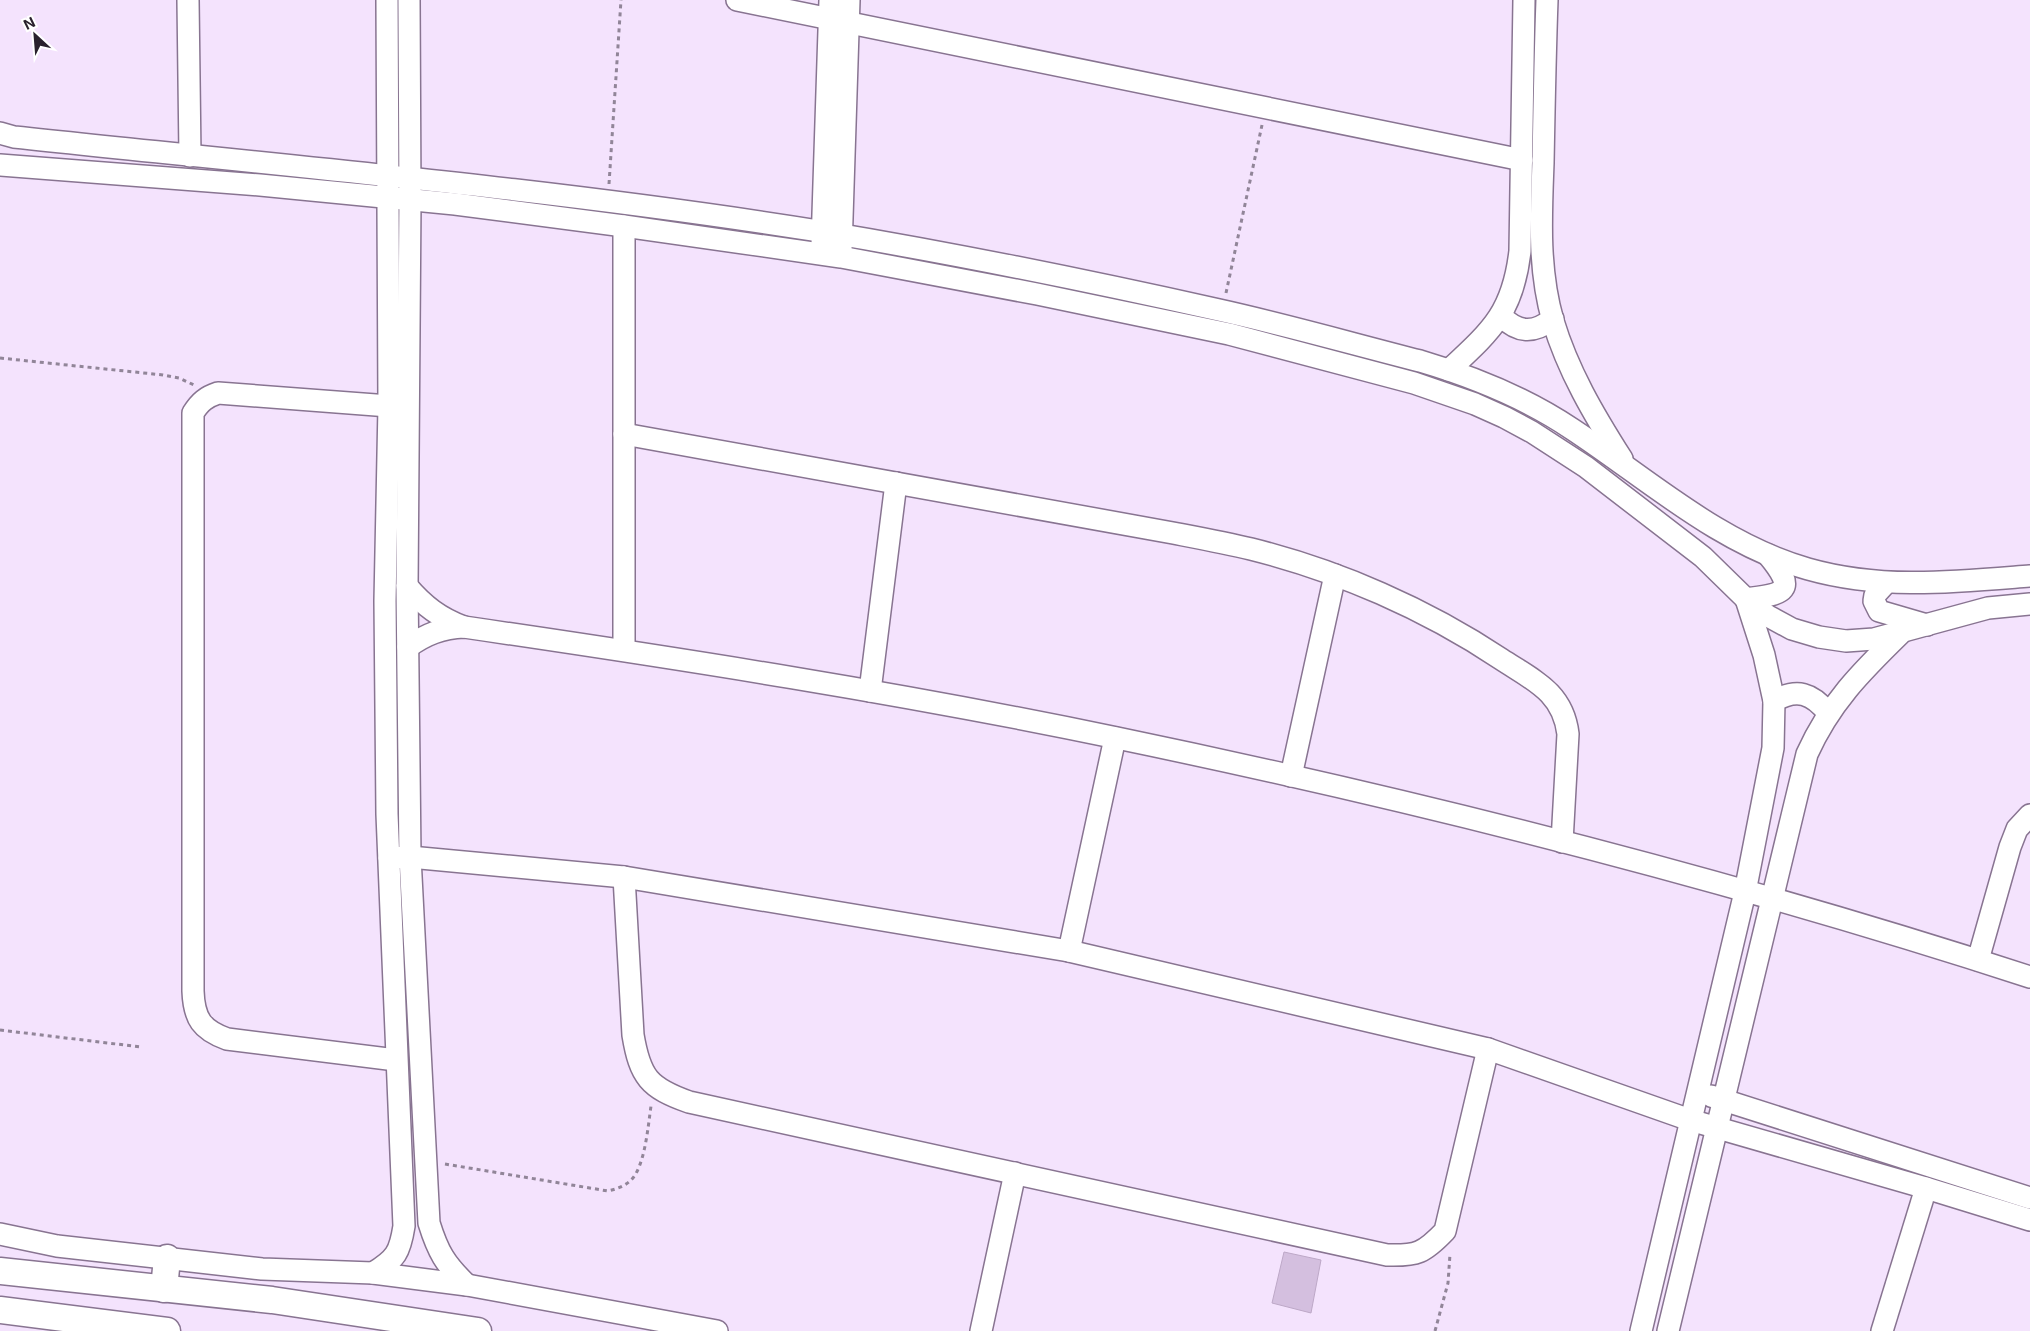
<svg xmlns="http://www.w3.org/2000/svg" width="2030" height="1331" font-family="Inter,sans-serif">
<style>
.building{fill:#d4bfdf;stroke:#bda8c7}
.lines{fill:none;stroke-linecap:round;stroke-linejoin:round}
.minor-casing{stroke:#887491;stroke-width:24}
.tertiary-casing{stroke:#887491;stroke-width:29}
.path{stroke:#918598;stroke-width:3;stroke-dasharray:4 4;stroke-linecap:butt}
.minor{stroke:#fff;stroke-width:21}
.tertiary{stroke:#fff;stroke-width:26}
</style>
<rect width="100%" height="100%" fill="#f4e3fd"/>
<!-- building -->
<polygon class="building" points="1284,1252 1321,1260 1311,1313 1272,1303"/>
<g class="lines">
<!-- minor casing -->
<g class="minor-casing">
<g id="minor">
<polyline points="188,0 190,156"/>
<path d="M 409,0 L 410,200 L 407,586 L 410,857 L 429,1223 C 438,1252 445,1264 467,1285"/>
<polyline points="737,0 1522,160"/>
<path d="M 1547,0 C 1545,54 1544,109 1543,163 C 1541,216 1538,269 1553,321 C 1568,371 1594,415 1622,459"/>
<path d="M 0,133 L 14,137 C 285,166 557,189 825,232 C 957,254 1089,281 1219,310 C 1287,325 1353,344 1420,361 C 1474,377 1526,398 1572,429 C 1648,479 1719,544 1808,569 C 1882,590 1955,582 2030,576"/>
<polyline points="0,165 260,185 455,204 624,226 841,257 1037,294 1229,334 1414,383 1475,404 1504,417 1532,432 1586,467 1703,557 1746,599 1768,616 1792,629 1819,637 1846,641 1874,639 1988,608 2030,604"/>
<polyline points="624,226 624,650"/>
<polyline points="822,245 830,0"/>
<polyline points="841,249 849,0"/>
<path d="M 1501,316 C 1518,333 1533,334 1553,319"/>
<path d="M 1449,370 C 1492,330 1513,312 1520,251 L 1524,0"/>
<path d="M 389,406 L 218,393 C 206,397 200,402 193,413 L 193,991 C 194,1019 202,1030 227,1039 L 396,1060"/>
<path d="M 624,434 L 1173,533 C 1199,538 1226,543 1251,549 C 1339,571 1426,609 1501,659 C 1533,680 1563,692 1568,734 L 1562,842"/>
<polyline points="1886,583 1875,595 1874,601 1879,611 1927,625"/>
<path d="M 407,586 C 424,606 440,618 464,627"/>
<path d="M 408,647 C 426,634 442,628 464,627 C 683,659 901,693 1117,738 C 1425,802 1731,880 2030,977"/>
<polyline points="870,691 896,483"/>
<path d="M 1774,701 C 1797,688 1812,693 1828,713"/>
<polyline points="1291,776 1335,575"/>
<polyline points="389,858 410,857 624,877 1069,951 1488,1049 1690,1120 1926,1188 2030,1220"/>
<path d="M 624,877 L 633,1035 C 640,1077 649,1088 689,1102 L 1387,1255 C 1417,1256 1424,1253 1445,1231 L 1488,1049"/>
<polyline points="1069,951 1115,738"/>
<polyline points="1978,960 2010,847 2017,829 2030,815"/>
<polyline points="1711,1096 2030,1198"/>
<polyline points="0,1234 57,1246 262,1269 373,1273 467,1285 717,1331"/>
<path d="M 373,1273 C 396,1259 400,1252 404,1226 L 387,814 L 385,601 L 389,406 L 387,0"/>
<polyline points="981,1331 1015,1173"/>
<path d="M 1641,1331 L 1745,892 L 1773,748 L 1774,701 L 1764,655 L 1746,599 C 1785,594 1798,591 1768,555"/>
<path d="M 1668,1331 L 1807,754 C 1830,703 1861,672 1900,634"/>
<polyline points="1882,1331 1926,1188"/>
</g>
</g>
<!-- tertiary casing -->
<g class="tertiary-casing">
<g id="tertiary">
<polyline points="0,1271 272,1300 478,1331"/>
<polyline points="164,1289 167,1258"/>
<polyline points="0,1310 167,1331"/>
</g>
</g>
<!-- path -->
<g class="path">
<polyline points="609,184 621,0"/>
<polyline points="1226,293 1262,125"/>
<polyline points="0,358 163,375 179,378 194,385"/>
<polyline points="0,1030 141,1047"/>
<path d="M 445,1164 L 608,1191 C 616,1189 623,1187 630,1181 C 645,1168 648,1126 651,1106"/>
<polyline points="1435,1331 1448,1283 1450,1254"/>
</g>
<!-- minor -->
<use href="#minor" class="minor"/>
<!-- tertiary -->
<use href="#tertiary" class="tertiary"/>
</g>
<!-- north arrow -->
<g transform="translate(35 35) rotate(334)" stroke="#ffffff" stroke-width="4" paint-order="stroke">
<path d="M0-4L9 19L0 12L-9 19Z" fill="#29212d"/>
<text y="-8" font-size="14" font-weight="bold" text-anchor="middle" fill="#29212d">N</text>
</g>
</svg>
